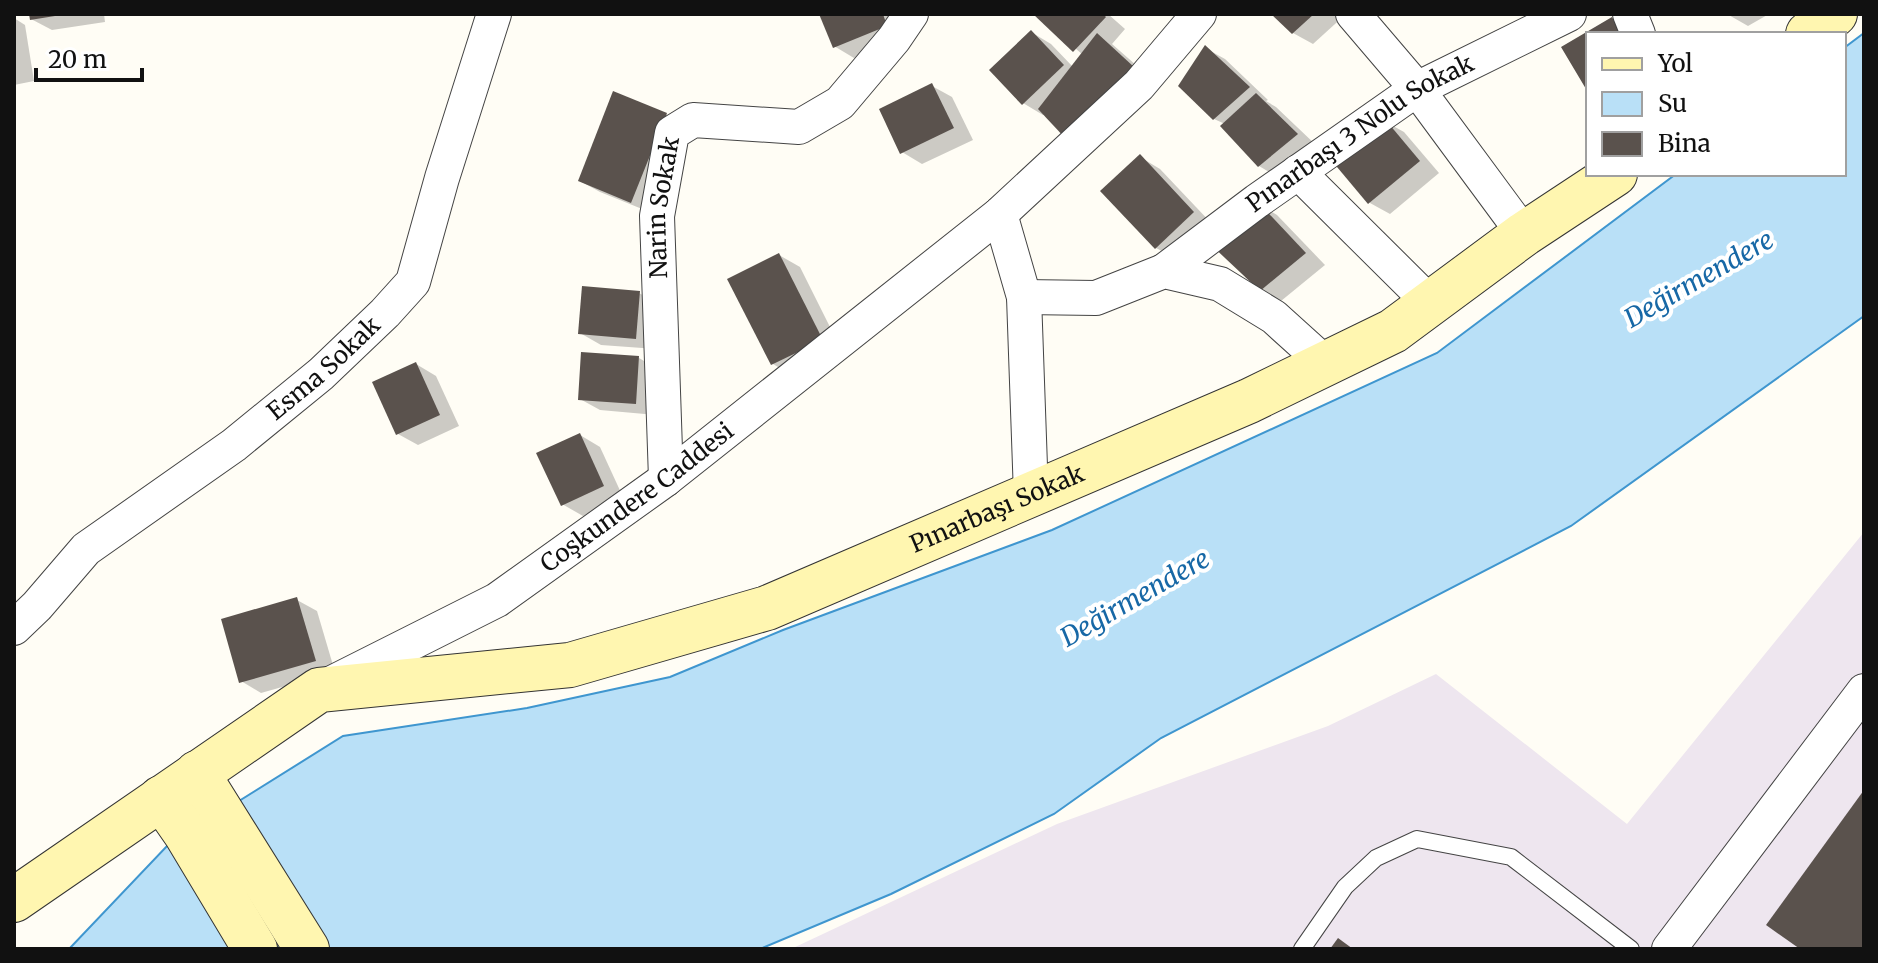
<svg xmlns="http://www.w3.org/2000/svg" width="1878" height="963" font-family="Merriweather,serif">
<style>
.industrial{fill:#eee6ef}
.water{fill:#b9e0f7;stroke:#3f96cf;stroke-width:2}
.shadow{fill:#0003}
.building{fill:#5a524d}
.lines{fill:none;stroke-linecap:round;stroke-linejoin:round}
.lane-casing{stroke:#444;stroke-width:18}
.street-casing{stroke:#444;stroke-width:36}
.secondary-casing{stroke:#333;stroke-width:46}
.lane{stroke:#fff;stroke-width:16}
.street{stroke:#fff;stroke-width:34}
.secondary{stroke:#fff6b0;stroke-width:44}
.labels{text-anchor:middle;stroke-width:8;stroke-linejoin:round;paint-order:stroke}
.street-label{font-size:24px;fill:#111;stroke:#fff}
.water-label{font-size:26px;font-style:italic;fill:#1768a6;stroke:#fff}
</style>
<rect width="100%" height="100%" fill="#fffdf5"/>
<!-- industrial -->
<polygon class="industrial" points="1864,532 1864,949 791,949 1057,824 1328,726 1436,674 1627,824"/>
<!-- water -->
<polygon class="water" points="1864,33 1864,316 1571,526 1161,738 1054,814 891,894 760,949 69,949 167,846 343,736 527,708 670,677 783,630 1052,530 1437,353 1676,174 1844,174 1844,48"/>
<!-- shadow -->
<g class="shadow">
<polygon points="31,14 104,14 105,22 52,30 31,19"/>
<polygon points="821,14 897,14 907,37 854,58 834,46"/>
<polygon points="1036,14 1108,14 1125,29 1112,44 1153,80 1043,115 1023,103 1031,32 1051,44 1073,67 1083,55"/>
<polygon points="1274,14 1346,14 1313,44 1293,33"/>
<polygon points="1727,14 1769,14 1748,26"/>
<polygon points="14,18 25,25 34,81 14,85"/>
<polygon points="1205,48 1225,59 1268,100 1266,101 1276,107 1317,146 1279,178 1259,166 1225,124 1214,119"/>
<polygon points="932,86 952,97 973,140 922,164 902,152"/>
<polygon points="666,114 686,126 652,213 600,192 580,181"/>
<polygon points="1384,121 1404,132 1439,173 1390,214 1370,203"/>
<polygon points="1140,157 1160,169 1213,225 1177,259 1156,248"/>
<polygon points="1257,203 1277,215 1325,265 1281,301 1261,290"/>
<polygon points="779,255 800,267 842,351 793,376 773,364"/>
<polygon points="639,293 659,304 656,349 601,345 580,333"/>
<polygon points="639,358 659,370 656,415 600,410 580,399"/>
<polygon points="416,364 436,376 459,426 418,445 398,434"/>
<polygon points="580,435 600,447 623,497 583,516 562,504"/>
<polygon points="297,600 317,611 335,672 261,693 241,681"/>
</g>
<!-- building -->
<g class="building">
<polygon points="29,14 55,14 55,16 30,20"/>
<polygon points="819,14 883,14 887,26 833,48"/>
<polygon points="1033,14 1103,14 1106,17 1073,52"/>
<polygon points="1271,14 1314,14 1292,34"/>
<polygon points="1612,17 1621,34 1588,34 1588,87 1586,89 1561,47"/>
<polygon points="1031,30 1064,65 1022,105 989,70"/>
<polygon points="1097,33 1134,67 1066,139 1038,109"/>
<polygon points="1205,45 1250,87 1213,120 1178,86"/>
<polygon points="932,83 954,128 900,154 879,109"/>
<polygon points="613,91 667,113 631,203 578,181"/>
<polygon points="1256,93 1298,134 1258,167 1220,126"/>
<polygon points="1384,118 1420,161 1368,204 1332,161"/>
<polygon points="1140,154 1194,212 1155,249 1100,191"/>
<polygon points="1257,201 1306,253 1260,291 1207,241"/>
<polygon points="779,253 823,340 771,365 727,279"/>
<polygon points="582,286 640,291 636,339 578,334"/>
<polygon points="581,352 639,356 636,404 578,400"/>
<polygon points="416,362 440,415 396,435 372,382"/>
<polygon points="580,433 604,486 561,506 536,453"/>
<polygon points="297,597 316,661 239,683 221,619"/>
<polygon points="1864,790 1864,949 1800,949 1766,925"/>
<polygon points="1338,938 1353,949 1330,949"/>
</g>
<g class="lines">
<!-- lane casing -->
<g class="lane-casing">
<polyline id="lane" points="1302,949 1345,887 1376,858 1417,839 1511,857 1631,949"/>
</g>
<!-- street casing -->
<g class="street-casing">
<g id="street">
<polyline points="1353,14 1417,89 1524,234"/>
<polyline points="1630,14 1638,34"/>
<polyline points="1298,172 1430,303"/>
<polyline points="1000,214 1024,297 1031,495"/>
<path id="s1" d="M 1164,271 L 1257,201 L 1417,89 L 1569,14"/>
<polyline points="1024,297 1096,298 1164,271 1220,284 1274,317 1326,364"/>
<path id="s2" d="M 666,479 L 657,216 L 672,133 L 693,120 L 799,127 L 840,103 L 894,39 L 911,14"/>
<path id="s3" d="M 14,628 L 37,606 L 86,549 L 234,445 L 321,374 L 385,313 L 413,282 L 442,178 L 494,14"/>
<path id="s4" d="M 334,682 L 497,600 L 666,479 L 1000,214 L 1139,85 L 1199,14"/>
<polyline points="1669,949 1864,691"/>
</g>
</g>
<!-- secondary casing -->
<g class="secondary-casing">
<g id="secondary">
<polyline points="1808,34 1835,14"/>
<polyline points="197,773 307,949"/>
<polyline points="161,798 186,834 255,949"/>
<path id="s5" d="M 14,900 L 319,690 L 570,665 L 767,608 L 1249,401 L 1393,331 L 1524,234 L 1615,174"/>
</g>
</g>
<!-- lane -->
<use href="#lane" class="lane"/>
<!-- street -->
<use href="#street" class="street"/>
<!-- secondary -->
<use href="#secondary" class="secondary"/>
</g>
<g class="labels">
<!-- street labels -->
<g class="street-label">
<text dy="8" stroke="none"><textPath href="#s1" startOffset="240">Pınarbaşı 3 Nolu Sokak</textPath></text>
<text dy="8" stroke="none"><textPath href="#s2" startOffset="272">Narin Sokak</textPath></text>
<text dy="8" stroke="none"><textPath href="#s3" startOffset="406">Esma Sokak</textPath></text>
<text dy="8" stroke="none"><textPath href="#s4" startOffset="356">Coşkundere Caddesi</textPath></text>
<text dy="8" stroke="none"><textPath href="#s5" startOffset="1078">Pınarbaşı Sokak</textPath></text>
</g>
<!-- water labels -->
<g class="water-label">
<text transform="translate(1699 279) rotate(-30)" y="9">Değirmendere</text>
<text transform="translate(1135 598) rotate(-30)" y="9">Değirmendere</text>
</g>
</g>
<!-- border -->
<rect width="1878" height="963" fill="none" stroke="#111111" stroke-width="32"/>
<!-- legend -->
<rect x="1586" y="32" width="260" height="144" fill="#ffffff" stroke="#a0a0a0" stroke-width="2"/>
<rect x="1602" y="58" width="40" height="12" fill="#fff6b0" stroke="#a0a0a0" stroke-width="2"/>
<text x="1658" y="72" font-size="24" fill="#111111">Yol</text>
<rect x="1602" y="92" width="40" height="24" fill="#b9e0f7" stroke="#a0a0a0" stroke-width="2"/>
<text x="1658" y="112" font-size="24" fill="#111111">Su</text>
<rect x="1602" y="132" width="40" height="24" fill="#5a524d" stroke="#a0a0a0" stroke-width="2"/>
<text x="1658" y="152" font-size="24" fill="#111111">Bina</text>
<!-- scale -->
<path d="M36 68v12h106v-12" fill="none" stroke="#111111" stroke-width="4"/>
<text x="48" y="68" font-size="24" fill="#111111" stroke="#ffffff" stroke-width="6" paint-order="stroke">20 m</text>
</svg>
